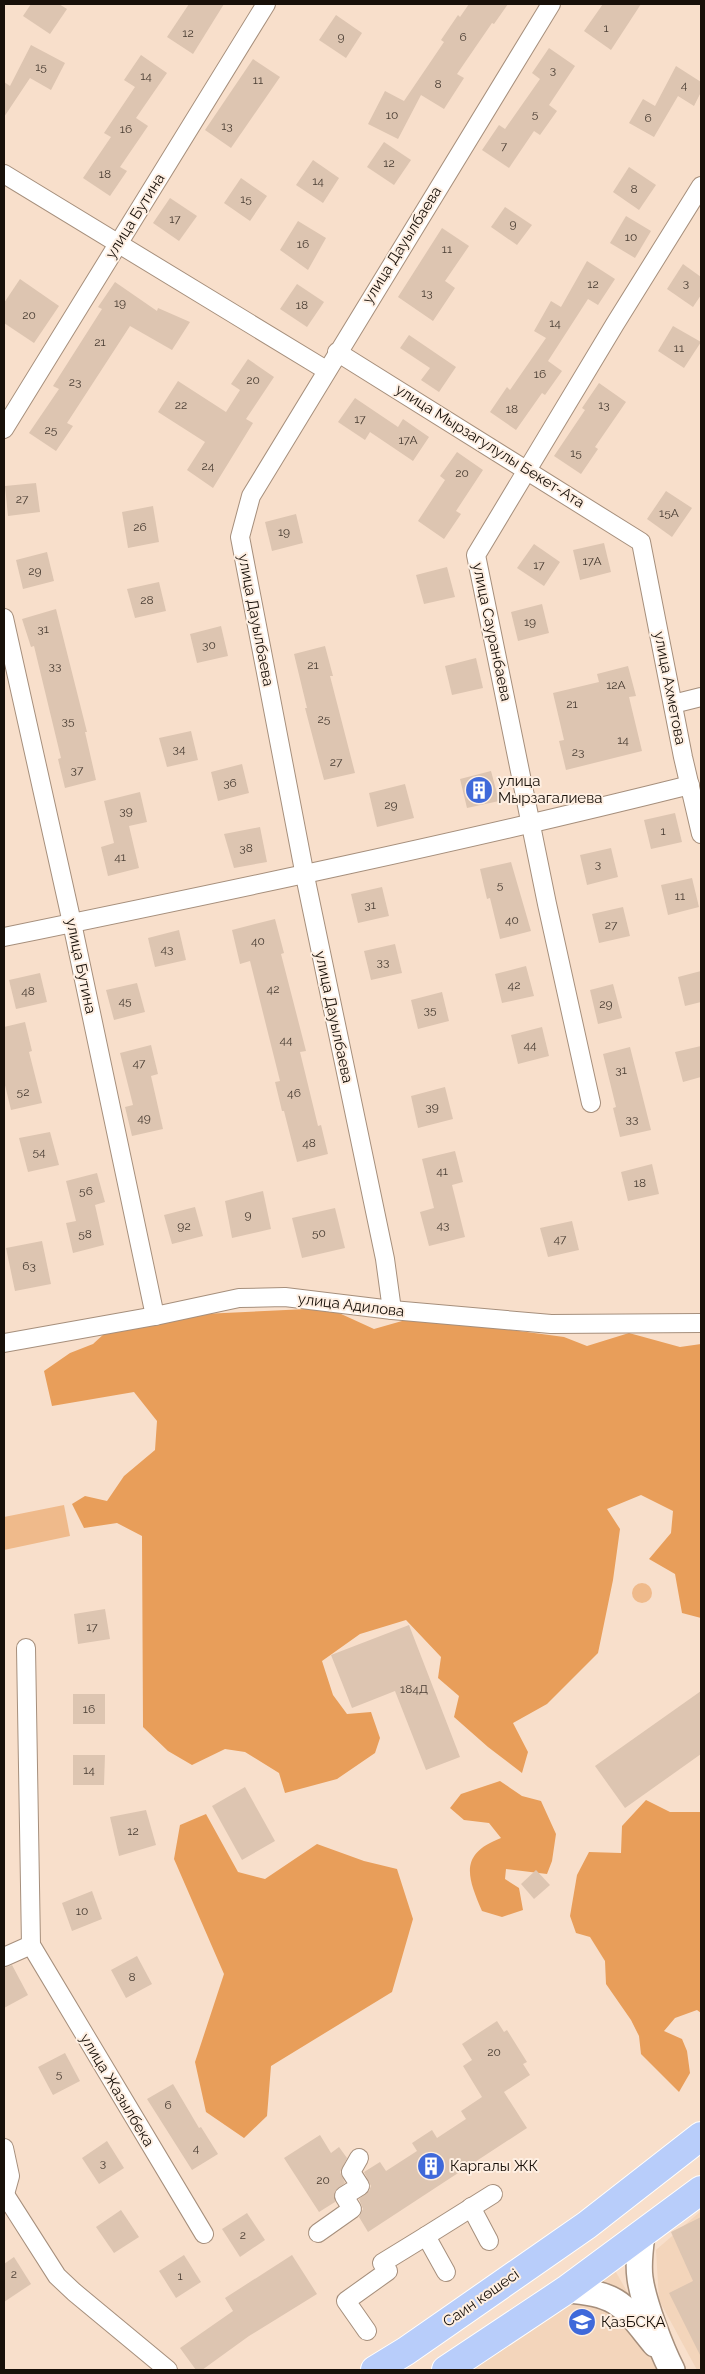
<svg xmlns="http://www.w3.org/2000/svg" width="705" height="2374" font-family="Raleway,sans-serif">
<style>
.built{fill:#f3d5bb}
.green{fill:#efba8b}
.forest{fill:#e89e5a}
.building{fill:#ddc5b1}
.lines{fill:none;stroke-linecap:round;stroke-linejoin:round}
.street-casing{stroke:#a68f7c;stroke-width:20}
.secondary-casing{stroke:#a68f7c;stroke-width:28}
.primary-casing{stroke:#fff;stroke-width:30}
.street{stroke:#fff;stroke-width:18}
.secondary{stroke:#fff;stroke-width:25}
.primary{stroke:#b8cdfa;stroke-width:28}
.labels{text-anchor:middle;stroke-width:4;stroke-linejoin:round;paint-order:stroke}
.number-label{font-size:12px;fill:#493d33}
.street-label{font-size:15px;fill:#181009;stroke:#feefe2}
.poi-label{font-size:15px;fill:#181009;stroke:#feefe2;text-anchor:start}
</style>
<rect width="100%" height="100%" fill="#f8dfcb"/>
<!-- built -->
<g class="built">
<polygon points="701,2211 701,2370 697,2370 659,2300 656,2250"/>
<polygon points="609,2260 672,2370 446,2370"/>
</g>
<!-- green -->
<g class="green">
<polygon points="64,1505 70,1536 4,1550 4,1517"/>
<circle cx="642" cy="1593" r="10"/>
</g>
<!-- forest -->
<g class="forest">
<polygon points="328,1308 374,1329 416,1317 564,1337 587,1346 629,1333 680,1347 701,1344 701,1618 682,1613 675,1574 649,1559 671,1533 673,1511 641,1495 607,1509 620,1529 613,1580 598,1653 547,1704 513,1723 528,1752 522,1773 488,1747 454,1717 459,1696 438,1678 441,1657 406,1620 360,1634 322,1661 333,1695 347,1714 371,1712 380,1738 375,1753 337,1779 285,1793 279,1773 245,1752 225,1749 192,1765 168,1751 143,1727 142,1536 117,1523 84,1528 72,1504 85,1496 107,1501 124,1476 155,1450 157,1421 134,1392 52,1406 44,1371 70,1353 93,1344 105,1333 203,1314"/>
<path d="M 500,1781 L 522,1796 L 541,1801 L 556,1834 L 552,1861 L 547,1874 L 506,1869 L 505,1879 L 519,1888 L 523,1910 L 502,1917 L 482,1911 C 467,1876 459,1854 501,1838 L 489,1823 L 464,1820 L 450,1808 L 461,1794 Z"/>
<polygon points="646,1800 670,1812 701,1812 701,2013 697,2010 675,2018 664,2031 682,2039 687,2051 690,2073 679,2092 641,2054 639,2036 631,2020 606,1984 605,1961 590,1937 576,1933 570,1916 577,1875 589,1852 621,1853 622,1826"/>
<polygon points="206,1814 238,1872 265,1879 317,1844 364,1861 397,1869 413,1919 392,1992 271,2066 267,2116 244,2138 206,2112 195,2062 224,1974 174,1859 180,1825"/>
</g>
<!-- building -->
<g class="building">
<polygon points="31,4 59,4 67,9 50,34 23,16"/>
<polygon points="189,4 224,4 193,54 167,37"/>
<polygon points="469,4 508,4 494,24 492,23 457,74 464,78 444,109 421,95 398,139 368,124 385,91 404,101 444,42 441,40 458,15 460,17"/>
<polygon points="603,4 641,4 611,50 584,31"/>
<polygon points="336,15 362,33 346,58 319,40"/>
<polygon points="31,45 65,63 51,90 30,78 4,117 4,82 10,86"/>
<polygon points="549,48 575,66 549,105 557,111 540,135 534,131 509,168 482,150 499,125 505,129 540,79 532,73"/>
<polygon points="141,55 167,73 136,118 148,126 120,167 127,171 110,196 83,178 111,137 104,133 135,87 124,80"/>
<polygon points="253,59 280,77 231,148 205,130"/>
<polygon points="676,66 701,82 701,92 694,106 678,96 654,137 629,123 643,99 655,106"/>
<polygon points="384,142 411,160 394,185 367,167"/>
<polygon points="313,160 339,178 323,203 296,185"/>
<polygon points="629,167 656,185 639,210 613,192"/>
<polygon points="241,178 267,196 250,221 224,203"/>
<polygon points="170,198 197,216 179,241 153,223"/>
<polygon points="505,207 532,225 517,245 491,227"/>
<polygon points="626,216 651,231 635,258 610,243"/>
<polygon points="298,221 326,238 308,270 280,250"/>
<polygon points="442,228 469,246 445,281 455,288 433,321 398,297"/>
<polygon points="587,261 615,279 598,305 588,299 548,361 562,371 545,395 542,393 516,430 490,412 507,387 510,390 546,338 534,331 551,301 561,307"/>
<polygon points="683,264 701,277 701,295 693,307 667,289"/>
<polygon points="20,279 59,306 34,343 4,323 4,303"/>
<polygon points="115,282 157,311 158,308 190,322 172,350 130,326 67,423 73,426 56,451 29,433 59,389 53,386 102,309 98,307"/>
<polygon points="297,284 324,302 307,327 280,309"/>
<polygon points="673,326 701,342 684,368 658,351"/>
<polygon points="409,335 456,367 439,392 421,380 430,368 400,348"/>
<polygon points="248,359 274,377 246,419 253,423 213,488 187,470 205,442 158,412 178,381 226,412 240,390 231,384"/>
<polygon points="599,383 626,402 595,447 598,449 581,474 554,456 585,410 582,408"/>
<polygon points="355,398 398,427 403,419 429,437 413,461 370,432 365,440 338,422"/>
<polygon points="457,452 483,470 456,511 461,514 444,539 418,521 445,480 440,476"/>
<polygon points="36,483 40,512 8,516 5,486"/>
<polygon points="666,491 692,508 672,537 647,519"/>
<polygon points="153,506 159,542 128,548 122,512"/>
<polygon points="296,514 303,543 272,551 265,522"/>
<polygon points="604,543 611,572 580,580 573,550"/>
<polygon points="534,544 560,562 544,586 517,568"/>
<polygon points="47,552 54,581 23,589 16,560"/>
<polygon points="447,567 455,597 424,604 416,575"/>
<polygon points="159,582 166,611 135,618 127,589"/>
<polygon points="542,604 549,633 518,641 511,612"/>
<polygon points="56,609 87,732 85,732 96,780 65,788 58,759 61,758 34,646 31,647 22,619"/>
<polygon points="221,626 228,656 197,663 190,634"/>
<polygon points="325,646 333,676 330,676 355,773 324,780 305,708 307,708 294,654"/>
<polygon points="476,658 483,688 452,695 445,666"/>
<polygon points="628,666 636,696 629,697 642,751 566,770 559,741 564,740 553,693 599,682 597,674"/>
<polygon points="191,731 198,760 167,767 159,738"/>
<polygon points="242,764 249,793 218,801 211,772"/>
<polygon points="491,771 499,801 467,808 460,779"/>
<polygon points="405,784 414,818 377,827 369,793"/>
<polygon points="140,792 147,822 129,826 139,868 108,876 101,847 114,843 104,801"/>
<polygon points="675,813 682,842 651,849 644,820"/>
<polygon points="260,827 267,862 234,868 224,834"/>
<polygon points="611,848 618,877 587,885 580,855"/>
<polygon points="511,862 531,931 500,939 490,898 487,899 480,869"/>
<polygon points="692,878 699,907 668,915 661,885"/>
<polygon points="382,887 389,916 358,923 351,894"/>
<polygon points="623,907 630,936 599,943 592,914"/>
<polygon points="275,919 284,953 281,954 306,1051 300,1052 318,1126 321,1125 328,1154 297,1162 284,1111 282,1111 275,1082 280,1081 250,961 240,964 232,930"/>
<polygon points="179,930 186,960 155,967 148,938"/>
<polygon points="395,944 402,973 371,980 364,951"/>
<polygon points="526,966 534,996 502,1003 495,974"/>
<polygon points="701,971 701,1002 685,1006 678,977"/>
<polygon points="40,973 47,1002 16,1009 9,980"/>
<polygon points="137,983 145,1012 114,1020 106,990"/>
<polygon points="613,984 622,1018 598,1024 590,990"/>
<polygon points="442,992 449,1021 418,1029 411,1000"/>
<polygon points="25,1022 32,1051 29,1052 42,1103 11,1110 4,1081 4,1027"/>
<polygon points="542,1027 549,1056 518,1064 511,1035"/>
<polygon points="151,1045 158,1074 151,1076 163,1129 132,1136 125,1107 133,1105 120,1053"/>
<polygon points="701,1046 701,1077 683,1082 675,1052"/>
<polygon points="630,1047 651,1130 620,1137 613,1108 616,1107 603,1054"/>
<polygon points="445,1087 453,1119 418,1128 411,1096"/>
<polygon points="50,1132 59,1165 28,1172 19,1138"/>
<polygon points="455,1151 463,1182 452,1185 465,1237 429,1246 420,1212 434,1208 422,1159"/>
<polygon points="652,1164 659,1194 628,1201 621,1172"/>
<polygon points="97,1173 105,1202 95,1205 104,1245 73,1253 66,1223 76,1221 66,1181"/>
<polygon points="263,1191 271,1229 232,1238 225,1201"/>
<polygon points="195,1207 203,1236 172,1244 164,1215"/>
<polygon points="335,1208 345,1248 302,1258 292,1218"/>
<polygon points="572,1221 579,1250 548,1257 540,1228"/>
<polygon points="42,1241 51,1284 15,1291 6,1248"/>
<polygon points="105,1609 110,1639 78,1644 74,1614"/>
<polygon points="409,1625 460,1757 426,1770 395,1691 352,1708 331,1655"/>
<polygon points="701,1691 701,1754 625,1808 595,1766"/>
<rect x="73" y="1694" width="32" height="30"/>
<polygon points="73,1755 105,1755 104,1785 73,1785"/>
<polygon points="245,1787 275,1841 242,1860 212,1806"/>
<polygon points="146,1810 156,1845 119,1856 110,1817"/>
<polygon points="536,1870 550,1885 534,1899 521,1884"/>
<polygon points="92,1891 102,1919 72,1931 62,1903"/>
<polygon points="137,1956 152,1984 126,1998 111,1970"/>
<polygon points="12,1965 28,1995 4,2008 4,1968"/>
<polygon points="497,2021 504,2032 507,2030 527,2062 523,2064 530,2075 504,2092 527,2128 368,2232 359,2217 363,2209 359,2199 369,2191 371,2186 364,2172 380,2162 386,2171 417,2151 412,2143 432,2130 437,2138 466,2119 461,2111 482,2097 463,2066 472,2060 462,2044"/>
<polygon points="65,2053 80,2081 53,2095 38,2067"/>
<polygon points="173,2084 199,2128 201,2127 218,2154 192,2170 147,2099"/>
<polygon points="320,2135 331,2153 339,2147 347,2158 340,2172 345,2183 335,2191 335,2202 319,2212 284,2158"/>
<polygon points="107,2141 124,2168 99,2184 82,2158"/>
<polygon points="121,2210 139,2237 114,2253 96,2227"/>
<polygon points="247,2213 265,2240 240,2257 222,2229"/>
<polygon points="701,2217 701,2357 669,2293 693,2281 671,2232"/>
<polygon points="184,2255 201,2282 176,2298 159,2271"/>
<polygon points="292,2255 317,2294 249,2336 202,2370 196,2370 180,2348 233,2311 225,2298"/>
<polygon points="14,2257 31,2284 4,2302 4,2264"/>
</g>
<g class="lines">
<!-- street casing -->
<g class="street-casing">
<g id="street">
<polyline points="4,174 326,370"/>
<polyline points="337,352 641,542 683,757 701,834"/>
<polyline points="4,429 266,4"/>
<polyline points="4,618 72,923 155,1316"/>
<polyline points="673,704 701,697"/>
<path d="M 4,937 C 233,890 462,842 690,785"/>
<polyline points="591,1103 547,904 476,555 615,324 701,186"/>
<polyline points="392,1310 385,1259 305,876 240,537 251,496 551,4"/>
<polyline points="4,1343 155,1316 239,1298 285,1297 392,1310 551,1324 701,1323"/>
<polyline points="26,1648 31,1945 204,2234"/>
<polyline points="4,1957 31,1945"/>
<polyline points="4,2148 10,2176 5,2194"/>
<polyline points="4,2193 57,2276 74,2292 168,2370"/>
<polyline points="471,2207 489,2241"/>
<polyline points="318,2233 352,2209 344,2196 360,2186 351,2172 359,2158"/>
<polyline points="446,2272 426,2236 493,2194"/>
<polyline points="367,2331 346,2301 388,2271 382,2263 426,2236"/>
</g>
</g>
<!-- secondary casing -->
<g class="secondary-casing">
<g id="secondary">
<path d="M 642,2235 C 640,2250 638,2264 640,2278 C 643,2301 661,2349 672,2370"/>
<path d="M 566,2290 C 619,2293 624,2306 655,2344"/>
</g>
</g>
<!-- primary casing -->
<g class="primary-casing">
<g id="primary">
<polyline points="375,2370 406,2351 587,2225 701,2136"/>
<polyline points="446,2370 566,2290 701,2190"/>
</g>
</g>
<!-- street -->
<use href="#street" class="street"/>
<!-- secondary -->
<use href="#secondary" class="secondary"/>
<!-- primary -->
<use href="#primary" class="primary"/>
</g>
<!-- icons -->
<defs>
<g id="building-disc" transform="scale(1.4375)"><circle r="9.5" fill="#3f69da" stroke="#feefe2"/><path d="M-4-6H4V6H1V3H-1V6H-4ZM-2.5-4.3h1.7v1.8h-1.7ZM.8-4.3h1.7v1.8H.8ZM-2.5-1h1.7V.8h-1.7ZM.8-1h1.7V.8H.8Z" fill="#fff"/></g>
<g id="university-disc" transform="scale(1.4375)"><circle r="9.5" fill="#3f69da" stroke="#feefe2"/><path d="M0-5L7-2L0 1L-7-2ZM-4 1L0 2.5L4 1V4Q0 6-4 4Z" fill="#fff"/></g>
</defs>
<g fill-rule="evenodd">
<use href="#building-disc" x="479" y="790"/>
<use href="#building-disc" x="431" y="2166"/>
<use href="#university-disc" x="582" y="2322"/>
</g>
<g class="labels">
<!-- number labels -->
<g class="number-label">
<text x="606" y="32">1</text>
<text x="188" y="37">12</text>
<text x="341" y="41">9</text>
<text x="463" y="41">6</text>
<text x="41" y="71">15</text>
<text x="553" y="74">3</text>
<text x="146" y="80">14</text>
<text x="258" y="84">11</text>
<text x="438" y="88">8</text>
<text x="684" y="89">4</text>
<text x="535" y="118">5</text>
<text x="392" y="119">10</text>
<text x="648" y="122">6</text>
<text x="227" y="130">13</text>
<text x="126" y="133">16</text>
<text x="504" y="150">7</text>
<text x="389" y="167">12</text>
<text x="105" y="178">18</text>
<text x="318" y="185">14</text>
<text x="634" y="193">8</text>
<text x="246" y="203">15</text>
<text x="175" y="223">17</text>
<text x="513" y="228">9</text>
<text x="631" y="241">10</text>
<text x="303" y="248">16</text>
<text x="447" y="253">11</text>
<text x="686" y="287">3</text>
<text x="593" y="288">12</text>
<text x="427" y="297">13</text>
<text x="120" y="307">19</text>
<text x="302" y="309">18</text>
<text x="29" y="319">20</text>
<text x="555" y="327">14</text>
<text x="100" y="346">21</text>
<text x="679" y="352">11</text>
<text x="540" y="378">16</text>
<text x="253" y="384">20</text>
<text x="75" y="386">23</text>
<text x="181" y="409">22</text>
<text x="604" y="409">13</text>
<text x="512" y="413">18</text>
<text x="360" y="423">17</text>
<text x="51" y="434">25</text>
<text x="408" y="444">17А</text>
<text x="576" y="457">15</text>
<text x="208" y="470">24</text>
<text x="462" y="477">20</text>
<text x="22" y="503">27</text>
<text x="669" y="517">15А</text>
<text x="140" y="531">26</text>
<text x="284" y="536">19</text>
<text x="592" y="565">17А</text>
<text x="539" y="569">17</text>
<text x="35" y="575">29</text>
<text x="147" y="604">28</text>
<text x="530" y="626">19</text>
<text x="43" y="633">31</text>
<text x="209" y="649">30</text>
<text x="313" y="669">21</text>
<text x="55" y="670">33</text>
<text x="616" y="689">12А</text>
<text x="572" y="708">21</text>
<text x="324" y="723">25</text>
<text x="68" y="725">35</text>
<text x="623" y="744">14</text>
<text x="179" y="753">34</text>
<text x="578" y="756">23</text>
<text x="336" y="766">27</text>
<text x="77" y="774">37</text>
<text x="230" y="787">36</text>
<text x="391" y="809">29</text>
<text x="126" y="815">39</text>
<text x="663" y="835">1</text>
<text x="246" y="852">38</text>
<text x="120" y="861">41</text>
<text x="598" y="868">3</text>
<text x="500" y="889">5</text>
<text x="680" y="900">11</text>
<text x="370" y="909">31</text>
<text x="512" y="924">40</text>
<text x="611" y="929">27</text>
<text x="258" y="945">40</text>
<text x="167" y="953">43</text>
<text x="383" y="966">33</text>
<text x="514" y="989">42</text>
<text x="273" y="993">42</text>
<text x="28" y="995">48</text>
<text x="125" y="1005">45</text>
<text x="606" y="1008">29</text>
<text x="430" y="1014">35</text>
<text x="286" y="1044">44</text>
<text x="530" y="1049">44</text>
<text x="139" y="1067">47</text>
<text x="621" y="1074">31</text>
<text x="23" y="1096">52</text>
<text x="294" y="1097">46</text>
<text x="432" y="1111">39</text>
<text x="144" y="1122">49</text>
<text x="632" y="1123">33</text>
<text x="309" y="1147">48</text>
<text x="39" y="1156">54</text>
<text x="442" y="1175">41</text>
<text x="640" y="1187">18</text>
<text x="86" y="1195">56</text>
<text x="248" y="1219">9</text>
<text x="443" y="1229">43</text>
<text x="184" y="1230">92</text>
<text x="319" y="1237">50</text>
<text x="85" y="1238">58</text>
<text x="560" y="1243">47</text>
<text x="29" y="1270">63</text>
<text x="92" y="1631">17</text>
<text x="414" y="1693">184Д</text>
<text x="89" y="1713">16</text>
<text x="89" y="1774">14</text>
<text x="133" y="1835">12</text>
<text x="82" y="1915">10</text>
<text x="132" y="1981">8</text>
<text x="494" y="2056">20</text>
<text x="59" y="2078">5</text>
<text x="168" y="2109">6</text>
<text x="196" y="2152">4</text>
<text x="103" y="2167">3</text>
<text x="323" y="2184">20</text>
<text x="243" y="2239">2</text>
<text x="14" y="2278">2</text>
<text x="180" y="2280">1</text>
</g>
<!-- street labels -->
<g class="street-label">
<text transform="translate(135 216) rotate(-58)" y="5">улица Бутина</text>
<text transform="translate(402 245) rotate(-58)" y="5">улица Дауылбаева</text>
<text transform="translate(490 446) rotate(32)" y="5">улица Мырзагулулы Бекет-Ата</text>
<text transform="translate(256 620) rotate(79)" y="5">улица Дауылбаева</text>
<text transform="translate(492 632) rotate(78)" y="5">улица Сауранбаева</text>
<text transform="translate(670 688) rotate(79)" y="5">улица Ахметова</text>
<text transform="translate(81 966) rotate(78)" y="5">улица Бутина</text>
<text transform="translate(334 1017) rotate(78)" y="5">улица Дауылбаева</text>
<text transform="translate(351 1305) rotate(7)" y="5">улица Адилова</text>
<text transform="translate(117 2090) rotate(59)" y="5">улица Жазылбека</text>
<text transform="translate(481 2298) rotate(-35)" y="5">Саин көшесі</text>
</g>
<!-- poi labels -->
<g class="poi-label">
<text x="498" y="786">улица<tspan x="498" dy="17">Мырзагалиева</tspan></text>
<text x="450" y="2171">Каргалы ЖК</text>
<text x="601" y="2327">ҚазБСҚА</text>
</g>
</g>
<!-- border -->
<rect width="705" height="2374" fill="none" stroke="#181009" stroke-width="10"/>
</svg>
